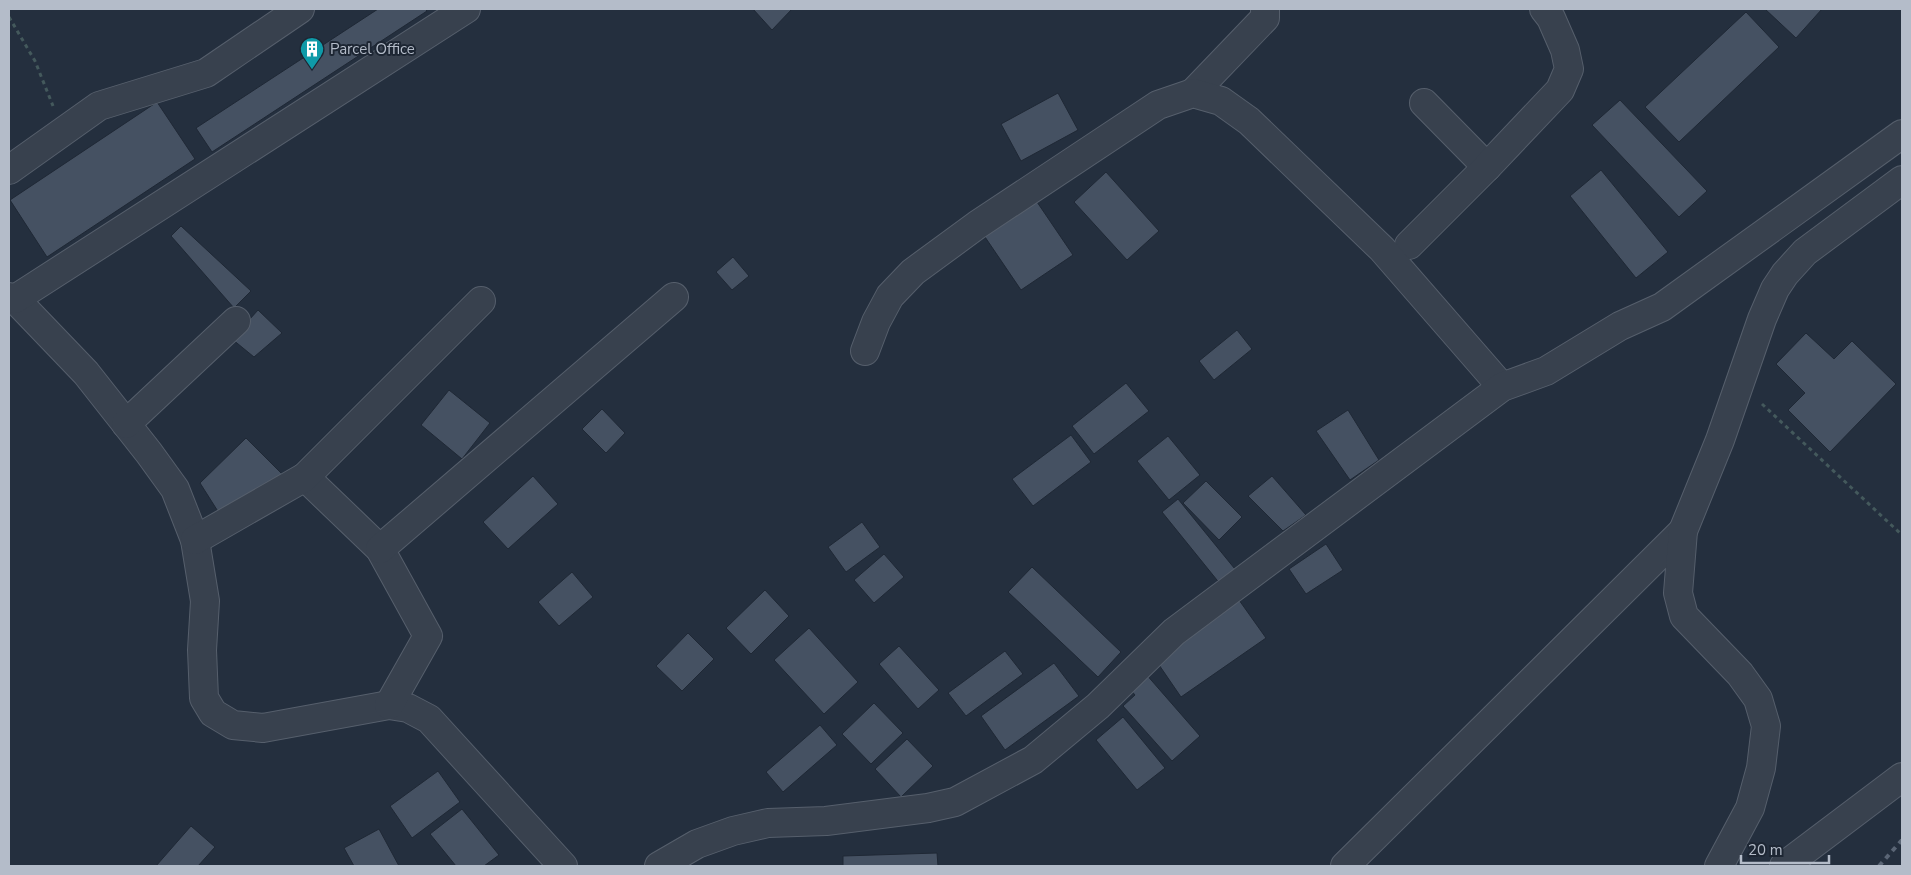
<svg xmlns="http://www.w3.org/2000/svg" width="1911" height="875" font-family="'Nunito Sans',sans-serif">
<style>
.building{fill:#455162;stroke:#1f2835}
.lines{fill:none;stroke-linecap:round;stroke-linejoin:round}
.minor-casing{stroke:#565f6c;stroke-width:30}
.path{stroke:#44595c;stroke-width:3;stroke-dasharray:4 4;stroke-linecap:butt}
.minor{stroke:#38414e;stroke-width:28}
.rail{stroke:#5a6575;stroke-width:4;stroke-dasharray:5 5;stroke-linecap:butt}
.labels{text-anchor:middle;stroke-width:4;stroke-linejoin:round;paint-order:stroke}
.poi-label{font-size:15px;fill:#b4bcc9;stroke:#1d2633;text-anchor:start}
</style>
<rect width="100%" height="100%" fill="#242f3e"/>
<!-- building -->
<g class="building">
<polygon points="378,9 425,9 427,11 212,152 196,128"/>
<polygon points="753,9 792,9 772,30"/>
<polygon points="1765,9 1822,9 1796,38"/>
<polygon points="1746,12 1779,47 1679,142 1645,107"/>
<polygon points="1058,93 1078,130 1021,161 1001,124"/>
<polygon points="1620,100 1707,191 1679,217 1592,125"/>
<polygon points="157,102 195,159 47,257 10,200"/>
<polygon points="1601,170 1668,252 1636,278 1570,196"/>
<polygon points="1106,172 1159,231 1127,260 1074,202"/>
<polygon points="1035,199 1073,255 1021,290 983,234"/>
<polygon points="181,226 251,291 234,308 171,236"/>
<polygon points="733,257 749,276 732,290 716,272"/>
<polygon points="258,310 282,333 254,357 232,339"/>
<polygon points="1237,330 1252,349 1214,380 1199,361"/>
<polygon points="1806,333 1834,359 1852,341 1896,384 1830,452 1788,410 1805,393 1776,364"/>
<polygon points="1126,383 1149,411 1094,454 1072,426"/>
<polygon points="449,390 490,423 462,459 421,425"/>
<polygon points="602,409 625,433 606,453 582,429"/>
<polygon points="1348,410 1379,460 1350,480 1316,431"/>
<polygon points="1071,435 1091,462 1033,506 1012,479"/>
<polygon points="1168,436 1200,475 1169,500 1137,461"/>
<polygon points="246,438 284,476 219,513 200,483"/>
<polygon points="533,476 558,504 508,549 483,522"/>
<polygon points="1272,476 1306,515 1283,531 1248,496"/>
<polygon points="1206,481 1242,517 1219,540 1183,503"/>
<polygon points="1178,499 1239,574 1221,585 1162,512"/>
<polygon points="862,522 880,547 846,572 828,547"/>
<polygon points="1326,544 1343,570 1306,594 1289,569"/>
<polygon points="884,554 904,577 874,603 854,580"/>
<polygon points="1032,567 1121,652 1098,677 1008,592"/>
<polygon points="572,572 593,597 559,626 538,602"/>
<polygon points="765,590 789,616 751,654 726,628"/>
<polygon points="1239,600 1266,638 1181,697 1155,659"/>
<polygon points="809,628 858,682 824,714 774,660"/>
<polygon points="688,633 714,659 682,691 656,666"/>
<polygon points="899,646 939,690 918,709 879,664"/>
<polygon points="1005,651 1023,674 966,716 948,693"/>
<polygon points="1054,663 1079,696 1005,750 981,716"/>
<polygon points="1145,673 1200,736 1172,761 1123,706 1135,695 1129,688"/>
<polygon points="874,703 903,733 871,764 842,734"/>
<polygon points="1123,717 1165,768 1137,790 1096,740"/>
<polygon points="820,725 837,745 783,792 766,772"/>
<polygon points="907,739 933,766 901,797 875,769"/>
<polygon points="438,771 460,802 412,838 390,806"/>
<polygon points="462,809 499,855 484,866 456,866 430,834"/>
<polygon points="191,826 215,847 198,866 156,866"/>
<polygon points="379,829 399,866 354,866 344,848"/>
<polygon points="937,853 938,866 843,866 843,856"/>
</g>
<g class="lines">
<!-- minor casing -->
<g class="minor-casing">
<g id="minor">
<polyline points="1193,93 1265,18 1265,9"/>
<polyline points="1424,103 1487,167"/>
<polyline points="9,170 99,106 206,73 300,9"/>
<polyline points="1409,245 1487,167 1560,90 1569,69 1565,50 1551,18 1544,9"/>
<polyline points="9,297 15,299 86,373 149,453 175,489 195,540 205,601 202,650 204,698 213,713 233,725 263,728 389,705 408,708 429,719 563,866"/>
<polyline points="15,299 466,9"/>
<polyline points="865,351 876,322 890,296 913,272 977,225 1158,105 1193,93 1221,101 1249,121 1382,249 1502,387"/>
<polyline points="126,424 236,321"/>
<polyline points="305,477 380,549 428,636 389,705"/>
<polyline points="195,540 305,477 481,301"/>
<polyline points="380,549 674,297"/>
<polyline points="659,866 697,844 733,831 768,823 826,821 928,808 955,802 1033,760 1098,706 1174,632 1502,387 1546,371 1620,326 1662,307 1902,134"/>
<polyline points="1345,866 1683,531"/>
<polyline points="1719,866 1750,808 1761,768 1766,726 1758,699 1740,674 1684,616 1678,593 1683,531 1720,440 1762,319 1775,289 1785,274 1805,252 1902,180"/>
<polyline points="1784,866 1902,777"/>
</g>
</g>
<!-- path -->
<g class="path">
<polyline points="9,17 35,61 53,106"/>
<polyline points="1762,404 1902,535"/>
</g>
<!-- minor -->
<use href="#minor" class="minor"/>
<!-- rail -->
<polyline class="rail" points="1879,866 1902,840"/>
</g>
<!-- icons -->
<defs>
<g id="building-pin" transform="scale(1.25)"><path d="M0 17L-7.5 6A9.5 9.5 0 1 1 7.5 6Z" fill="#0f9aa8" stroke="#1d2633"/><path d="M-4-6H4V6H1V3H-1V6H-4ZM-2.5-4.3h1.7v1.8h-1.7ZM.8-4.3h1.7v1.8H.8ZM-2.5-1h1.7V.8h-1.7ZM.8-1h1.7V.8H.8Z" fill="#fff"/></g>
</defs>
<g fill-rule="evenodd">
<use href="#building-pin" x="312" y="49"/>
</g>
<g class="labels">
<!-- poi labels -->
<g class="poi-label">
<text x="330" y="54">Parcel Office</text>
</g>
</g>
<!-- border -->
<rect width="1911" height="875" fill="none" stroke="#b4bcc9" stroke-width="20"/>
<!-- scale -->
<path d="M1741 855v8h88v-8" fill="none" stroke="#b4bcc9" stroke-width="2.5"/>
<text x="1748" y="855" font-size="15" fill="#b4bcc9" stroke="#1d2633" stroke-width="4" paint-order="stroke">20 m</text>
</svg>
